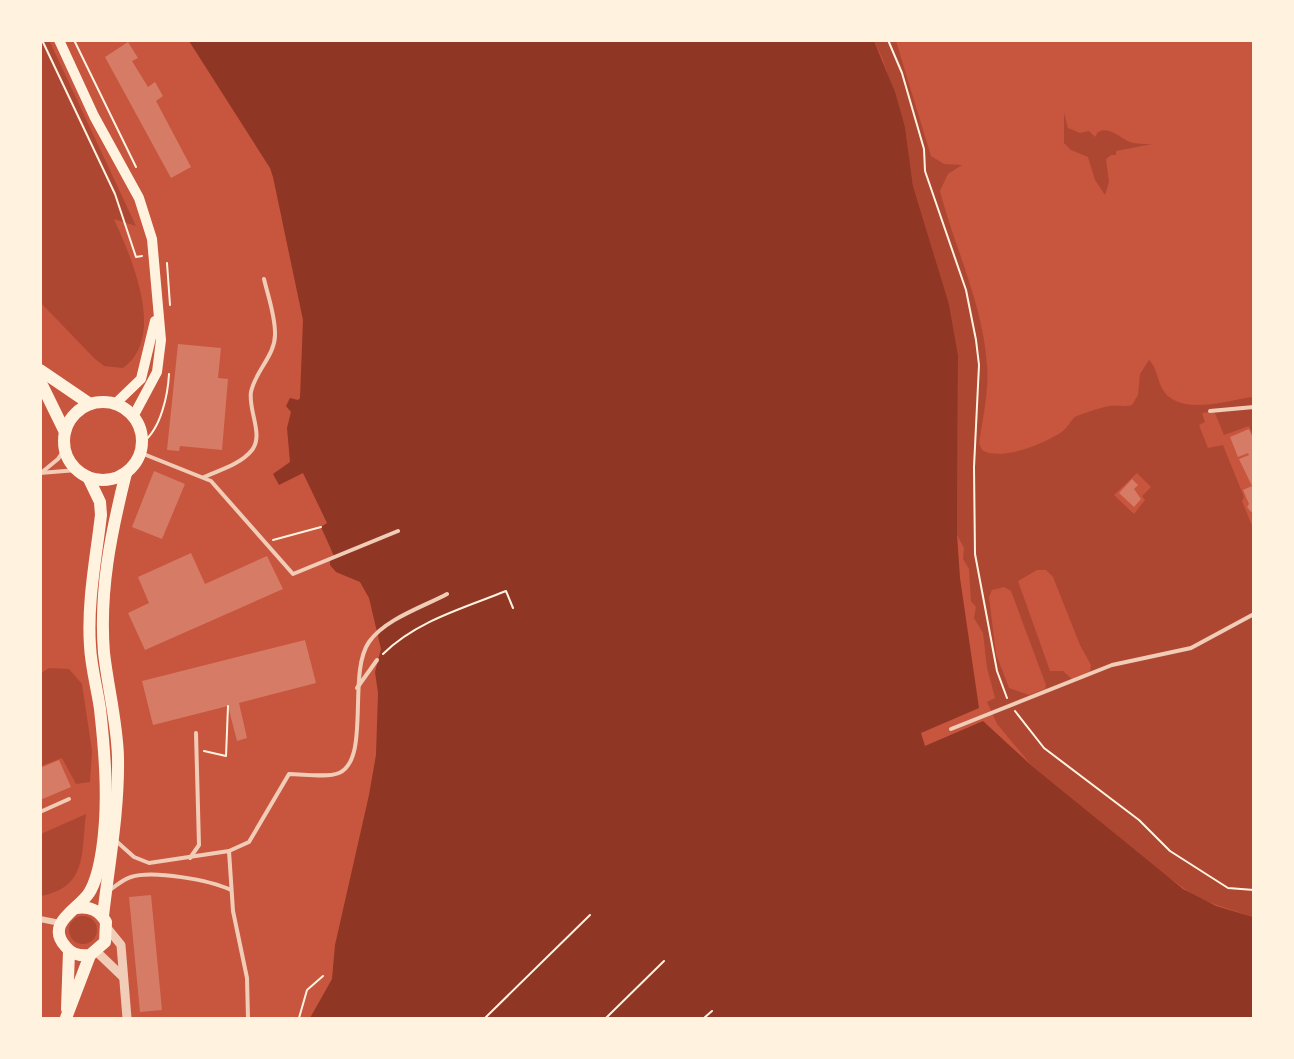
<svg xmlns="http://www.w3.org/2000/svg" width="1294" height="1059" font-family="'PT Sans Narrow',sans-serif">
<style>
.green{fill:#ae4732;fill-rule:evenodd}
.water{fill:#8f3625}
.building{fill:#d67c66}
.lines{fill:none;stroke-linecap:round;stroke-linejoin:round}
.path{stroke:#fff3e0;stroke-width:2}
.service{stroke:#f1ccb7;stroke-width:4}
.minor{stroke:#f1ccb7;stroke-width:6}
.tertiary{stroke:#f1ccb7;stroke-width:9}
.secondary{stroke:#fff3e0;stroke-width:10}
.primary{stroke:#fff3e0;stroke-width:12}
.trunk{stroke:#fff3e0;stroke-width:12}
</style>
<rect width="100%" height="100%" fill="#c8553d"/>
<!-- green -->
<g class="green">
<path d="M 49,40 L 136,226 L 114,219 C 131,257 167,337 123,368 L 104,366 L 94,358 L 41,303 L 40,41 Z"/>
<path d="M 874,41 L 896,41 L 931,156 L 944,164 L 962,165 L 948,174 L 940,191 C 955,249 983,304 987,365 C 989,390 983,418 979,443 L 982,450 C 1001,462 1046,443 1063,431 C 1068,427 1071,420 1075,417 C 1078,415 1105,406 1110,406 C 1117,405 1125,407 1132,405 L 1138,395 L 1140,374 L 1149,360 C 1157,367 1157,380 1163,390 C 1180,417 1228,400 1253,397 L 1253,436 L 1249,426 L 1224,435 L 1214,411 L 1202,413 L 1205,422 L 1199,425 L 1208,448 L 1223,445 L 1244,497 L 1242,501 L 1253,528 L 1253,917 L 1199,899 L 1161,872 L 1032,766 L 997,724 L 987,702 L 995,698 L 987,668 L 983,633 L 974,618 L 976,607 L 971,601 L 969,569 L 963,559 L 964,548 L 957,535 L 958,355 L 949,304 L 913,186 L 905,127 L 883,60 ZM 1137,473 L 1151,487 L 1142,496 L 1145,500 L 1134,514 L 1114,495 ZM 1037,570 L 1046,570 L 1053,577 L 1080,645 L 1091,665 L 1090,672 L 1073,680 L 1063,671 L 1050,671 L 1018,581 ZM 1004,587 L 1011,591 L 1046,685 L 1045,689 L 1029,695 L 1009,688 L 996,654 L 989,597 L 992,590 Z"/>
<path d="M 1064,113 L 1068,128 L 1080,133 L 1089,131 L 1095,137 L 1098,132 C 1111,125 1121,140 1133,143 C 1139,144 1146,144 1152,144 L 1116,151 L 1116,155 L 1111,155 L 1106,159 L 1109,182 L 1105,195 L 1095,180 L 1088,157 L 1071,150 L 1064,143 Z"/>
<polygon points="49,668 69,669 82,684 92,751 90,782 76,784 62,758 41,766 41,673"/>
<path d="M 86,814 C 81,853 88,887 41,896 L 41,834 Z"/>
<circle cx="83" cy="930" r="14"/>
</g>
<!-- water -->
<polygon class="water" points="189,41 874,41 895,92 905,127 913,186 949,304 958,355 957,535 960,578 979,708 921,733 925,746 983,721 1032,766 1183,889 1216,906 1253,917 1253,1018 310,1018 332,979 335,945 369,795 376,755 378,693 375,672 381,649 369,598 360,582 336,572 330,565 330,558 334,556 321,527 327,523 303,473 279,485 273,474 290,462 287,428 291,412 286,406 290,398 298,400 300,398 303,320 273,177 270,168"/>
<!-- building -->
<g class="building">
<polygon points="128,42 138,58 132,61 148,87 155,82 163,96 156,101 191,167 171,178 105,57"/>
<polygon points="178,344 221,348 218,378 228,379 222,450 180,446 179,451 167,450"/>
<polygon points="1249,429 1254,440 1254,511 1251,512 1247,507 1249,504 1243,490 1252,486 1239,459 1249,455 1248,453 1238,457 1230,437"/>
<polygon points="154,471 185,484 162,539 132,527"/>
<polygon points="1132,479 1138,485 1134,489 1141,499 1134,507 1119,493"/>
<polygon points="191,553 205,584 267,556 283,589 145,650 128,613 149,603 138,577"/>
<polygon points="305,640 316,683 239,703 247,738 237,741 228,706 153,725 142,681"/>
<polygon points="59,760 71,787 40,800 40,768"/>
<polygon points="151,895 162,1010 140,1012 129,897"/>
</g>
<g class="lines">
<!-- path -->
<g class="path">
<polyline points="42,40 115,194 136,257 142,256"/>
<polyline points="74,40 136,167"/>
<polyline points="888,40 902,73 924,149 925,171 966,290 976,340 979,365 974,467 975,554 997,671 1007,698"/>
<polyline points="167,263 170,305"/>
<path d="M 143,442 C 161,429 168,394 169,374"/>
<polyline points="273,540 321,527"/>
<path d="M 383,654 C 416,621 464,608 506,591 L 513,608"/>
<polyline points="1015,711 1044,748 1139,820 1170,851 1228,888 1254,890"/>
<polyline points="204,751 226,756 228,706"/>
<polyline points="299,1018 307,990 323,976"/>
<polyline points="485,1018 590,915"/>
<polyline points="606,1018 664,961"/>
<polyline points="704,1018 712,1011"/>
</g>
<!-- service -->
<g class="service">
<polyline points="1210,411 1254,407"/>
<polyline points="141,453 211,481 293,574 398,531"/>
<polyline points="40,473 77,470"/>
<polyline points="41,473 58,459 65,449"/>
<path d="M 204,477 C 220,470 241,464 252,450 C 264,435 248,410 251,392 C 255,371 276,355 275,333 C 275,315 268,296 264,279"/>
<polyline points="357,688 377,660"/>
<polyline points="951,729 1112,665 1191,648 1254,614"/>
<polyline points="40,812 69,799"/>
<polyline points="115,840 134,857 149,863 229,851 233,911 247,978 248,1018"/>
<path d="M 229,851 L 249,842 L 289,774 C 303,774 327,778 339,773 C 371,759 347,673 369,642 C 385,619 423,607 447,594"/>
<polyline points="190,858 199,845 196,733"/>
<path d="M 111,889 C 117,885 124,879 131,877 C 153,870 210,880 231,890"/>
</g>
<!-- minor -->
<polyline class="minor" points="40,919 60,923"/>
<!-- tertiary -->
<g class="tertiary">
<polyline points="108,929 121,945 127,1018"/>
<polyline points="97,952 122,976"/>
</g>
<!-- secondary -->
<g class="secondary">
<polyline points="59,40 94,116 139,198 152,239 161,340 157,372 134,415"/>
<polyline points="116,403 141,379 155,321"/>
</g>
<!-- primary -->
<g class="primary">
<polyline points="67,1009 69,951"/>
<polyline points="66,1018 90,955"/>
</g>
<!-- trunk -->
<g class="trunk">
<polyline points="40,370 90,404"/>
<polyline points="40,381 65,432"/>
<circle cx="103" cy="441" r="39"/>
<path d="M 76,908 C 90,906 99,910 106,922 L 105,942 L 90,955 C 81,956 72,955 66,947 C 44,923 78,910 89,893 C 96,882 100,863 102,850 C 109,804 105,754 100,709 C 97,688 91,667 90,646 C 87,602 96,558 101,515 L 100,502 L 88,477"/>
<path d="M 103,916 C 109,863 119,811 118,757 C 117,722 108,688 104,653 C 99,591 111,533 126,473"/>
</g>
</g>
<!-- border -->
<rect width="1294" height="1059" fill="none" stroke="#fff3e0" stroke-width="84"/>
</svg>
